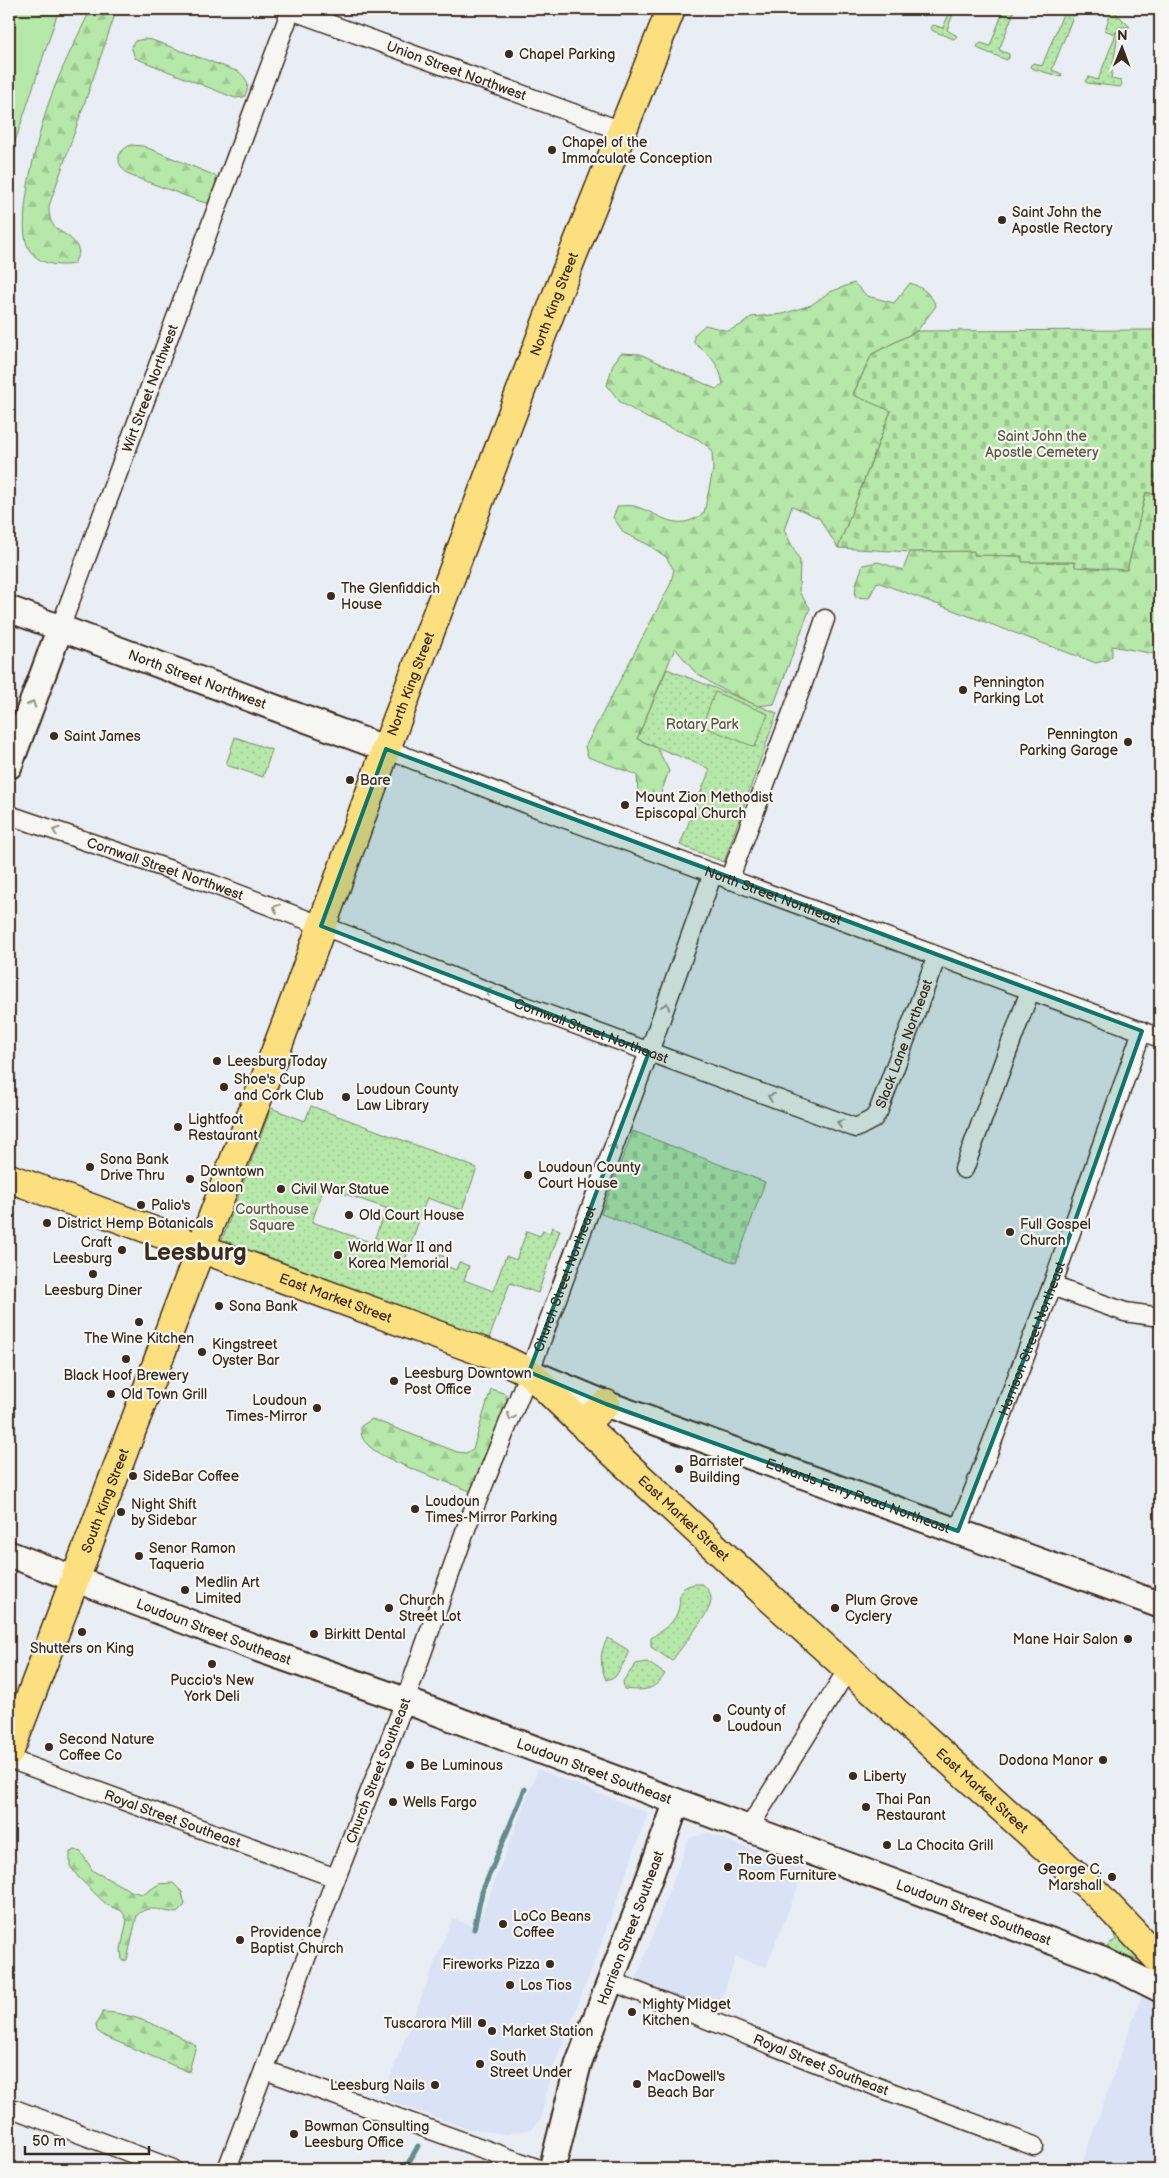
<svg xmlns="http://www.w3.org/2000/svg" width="1169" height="2178" font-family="'Balsamiq Sans',sans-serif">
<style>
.built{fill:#dae2f6}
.green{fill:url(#green-dots);stroke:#788964;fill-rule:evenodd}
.forest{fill:url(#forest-firs);stroke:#788964}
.cemetery{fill:url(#cemetery-stones);stroke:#788964}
.pitch{fill:#b5e8a9;stroke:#788964}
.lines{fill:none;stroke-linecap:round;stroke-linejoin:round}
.stream{stroke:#638c8e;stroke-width:5}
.street-casing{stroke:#3b2a1e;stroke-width:21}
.secondary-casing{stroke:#3b2a1e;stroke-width:29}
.primary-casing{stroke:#3b2a1e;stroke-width:31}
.street{stroke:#f6f6f2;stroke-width:18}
.secondary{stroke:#f6f6f2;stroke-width:25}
.primary{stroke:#fce080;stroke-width:28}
.oneway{stroke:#989088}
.marked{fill:#0f766e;fill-opacity:0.2;stroke:#0f766e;stroke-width:4;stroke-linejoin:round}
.poi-dot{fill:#3b2a1e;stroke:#f6f6f2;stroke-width:2}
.labels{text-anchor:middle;stroke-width:4.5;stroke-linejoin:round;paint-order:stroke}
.poi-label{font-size:14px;fill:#3b2a1e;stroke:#f6f6f2;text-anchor:start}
.street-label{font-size:14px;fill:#3b2a1e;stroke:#f6f6f2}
.park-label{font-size:14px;fill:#5a5a41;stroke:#f6f6f2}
.town-label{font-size:24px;font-weight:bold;fill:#3b2a1e;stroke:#f6f6f2}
</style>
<defs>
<pattern id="green-dots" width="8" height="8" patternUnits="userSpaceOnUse" patternTransform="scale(1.25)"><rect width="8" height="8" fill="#b5e8a9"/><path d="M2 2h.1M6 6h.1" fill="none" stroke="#9dc791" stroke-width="1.8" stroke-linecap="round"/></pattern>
<pattern id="forest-firs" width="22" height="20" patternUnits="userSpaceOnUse" patternTransform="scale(1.25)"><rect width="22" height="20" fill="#b5e8a9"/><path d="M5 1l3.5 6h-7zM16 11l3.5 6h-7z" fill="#9dc791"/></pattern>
<pattern id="cemetery-stones" width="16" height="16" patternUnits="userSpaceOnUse" patternTransform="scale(1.25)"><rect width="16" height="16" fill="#b5e8a9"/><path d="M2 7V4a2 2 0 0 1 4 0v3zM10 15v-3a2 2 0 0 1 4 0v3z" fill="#9dc791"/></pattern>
</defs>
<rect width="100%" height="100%" fill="#e9edf4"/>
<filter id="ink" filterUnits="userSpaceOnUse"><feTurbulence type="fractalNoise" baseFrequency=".02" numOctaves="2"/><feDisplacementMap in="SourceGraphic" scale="10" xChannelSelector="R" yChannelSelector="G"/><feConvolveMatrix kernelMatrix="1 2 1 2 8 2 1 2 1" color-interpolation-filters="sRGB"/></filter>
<g filter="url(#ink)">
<!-- built -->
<g class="built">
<polygon points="538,1769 648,1813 593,1966 551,2073 541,2119 532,2129 506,2134 468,2129 382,2098 452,1919 477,1927"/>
<polygon points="708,1833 805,1869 766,1967 736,1957 716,2014 635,1982 689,1838"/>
<polygon points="1143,1992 1160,2000 1160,2169 1080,2169"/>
</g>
<!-- green -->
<g class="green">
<polygon points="951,9 955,9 947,30 957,36 954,39 933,31 931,28 933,25 943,28"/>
<polygon points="1004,9 1015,9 999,50 1009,54 1009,58 1007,60 979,49 977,46 981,43 990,46"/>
<polygon points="1065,9 1076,9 1052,70 1062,74 1061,77 1031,68 1030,66 1033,63 1042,66"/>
<polygon points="1112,9 1130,27 1119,27 1111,79 1121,81 1122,84 1120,87 1087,83 1085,81 1088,77 1098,80 1117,31 1114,34 1105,30"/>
<polygon points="667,669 777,713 724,862 680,845 710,769 637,739"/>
<polygon points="235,737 272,750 263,777 226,765"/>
<path d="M 311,1106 L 477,1168 L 462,1210 L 427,1198 L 405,1260 L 435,1271 L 440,1255 L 448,1258 L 446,1266 L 456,1270 L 459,1262 L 469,1266 L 464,1280 L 493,1291 L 506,1256 L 516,1260 L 527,1231 L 540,1236 L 543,1231 L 550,1233 L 552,1227 L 560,1230 L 538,1293 L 510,1283 L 488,1341 L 222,1240 L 271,1108 L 305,1121 ZM 324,1187 L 386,1208 L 373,1243 L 312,1222 Z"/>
<path d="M 695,1584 L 702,1584 C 709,1589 713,1596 710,1605 C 708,1615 679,1650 672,1661 L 651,1647 L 651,1638 C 660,1631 673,1625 677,1613 C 684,1597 672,1589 695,1584 Z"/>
<path d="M 608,1638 L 628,1650 L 628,1656 L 615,1677 L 606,1680 C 600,1665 599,1652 608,1638 Z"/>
<path d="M 647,1662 L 665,1674 C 654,1691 644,1691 624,1689 L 623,1681 L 636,1664 Z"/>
<polygon points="1119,1928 1147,1963 1106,1950 1110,1943 1116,1940 1114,1935"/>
</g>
<!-- forest -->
<g class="forest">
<path d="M 91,9 L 117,9 L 49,206 C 48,239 72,227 79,252 L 74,264 C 57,267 36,264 28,247 C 15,221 39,131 49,102 C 60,71 76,39 91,9 Z"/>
<path d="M 144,39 L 152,40 L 239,72 C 249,80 250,87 244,97 L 235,98 L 135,58 L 131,46 L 135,41 Z"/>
<path d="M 131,145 L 143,146 L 216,176 L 216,183 L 209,203 L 202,202 L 129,175 C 117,165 113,153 131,145 Z"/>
<path d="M 854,283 L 867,296 L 894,303 L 910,283 C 922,287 931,294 936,306 L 917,331 L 872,354 L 853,394 L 891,410 L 838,548 L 819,518 L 792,506 L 784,530 L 800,561 L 799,592 L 810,608 L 774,704 L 758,706 L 714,685 L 694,671 L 675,648 L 637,739 L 657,748 L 669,771 L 658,801 L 638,794 L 637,775 L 588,757 L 585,747 L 670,585 L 674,570 L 666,557 L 647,544 L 624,533 L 613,517 L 618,506 C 623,506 629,505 634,506 C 662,514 675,534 704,513 L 713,470 L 712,450 L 698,439 L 647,418 L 620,402 L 607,385 L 613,364 L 621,353 L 640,354 L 716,389 L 723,384 C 719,363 710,355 694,343 L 694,335 L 705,325 L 728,331 L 741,325 L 751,317 L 783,314 L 811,305 L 830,292 Z"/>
<polygon points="1146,492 1160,496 1160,655 1112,646 1112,656 1107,660 1096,663 877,582 869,598 855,597 856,584 863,565 878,562 903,570 910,552 974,551 975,555 1022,556 1023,562 1075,562 1075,566 1127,570"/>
<path d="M 491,1389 L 506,1394 L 507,1408 L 476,1488 L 470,1491 C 448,1482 380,1460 367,1444 C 361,1438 361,1434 361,1426 L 372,1419 L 457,1452 L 466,1453 L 473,1449 Z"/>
<path d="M 75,1850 L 81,1852 L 93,1871 L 133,1892 L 144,1894 L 159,1884 L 173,1883 L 182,1892 L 185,1905 L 177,1913 C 162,1912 150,1903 137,1915 L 127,1960 L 122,1961 L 121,1949 L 127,1920 L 122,1911 L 107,1905 L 79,1878 L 70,1866 L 70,1852 Z"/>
<path d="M 103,2012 C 135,2013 167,2030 196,2045 L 189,2072 L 106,2037 L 97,2031 L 96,2024 Z"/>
</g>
<!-- cemetery -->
<g class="cemetery">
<polygon points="1160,330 1160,496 1146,492 1127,570 1075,567 1075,562 1022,562 1022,556 974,555 974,551 910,552 838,548 891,411 853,395 872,354 917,331"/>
<polygon points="633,1131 765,1182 736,1263 601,1214"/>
</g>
<!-- pitch -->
<g class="pitch">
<polygon points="9,9 59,9 9,160"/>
<polygon points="715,692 768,714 755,747 702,726"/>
</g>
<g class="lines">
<!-- stream -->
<g class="stream">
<polyline points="474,1929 482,1892 525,1789"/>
<polyline points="405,2169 418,2146"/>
</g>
<!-- street casing -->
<g class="street-casing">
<g id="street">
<path id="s1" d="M 60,628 L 291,10 L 622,131"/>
<path id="s2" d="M 386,749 L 558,816 L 1160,1038"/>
<path id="s3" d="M 9,815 L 212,884 L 360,940 L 522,1005 L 856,1128 L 873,1119 L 878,1112 L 937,956"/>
<polyline points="729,880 802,686 825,619"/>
<polyline points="964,1169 1030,991"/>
<polyline points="1052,1286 1125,1312 1160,1317"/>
<path id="s4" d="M 958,1531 L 1052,1286 L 1142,1031"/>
<path id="s5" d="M 9,1759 L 336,1878"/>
<polyline points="748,1829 848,1669"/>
<path id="s6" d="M 611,1981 L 854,2078 L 1034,2146"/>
<polyline points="265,2070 539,2169"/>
<polyline points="9,2107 173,2169"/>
<path id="s7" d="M 227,2169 L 336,1878 L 405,1701 L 468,1523 L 534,1360 L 649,1052 L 713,873"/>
</g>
</g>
<!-- secondary casing -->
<g class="secondary-casing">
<g id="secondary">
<path id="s8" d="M 9,609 L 386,749"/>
<polyline points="9,766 60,628"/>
<path id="s9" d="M 534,1374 L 606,1404 L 1160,1605"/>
<path id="s10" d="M 9,1554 L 259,1649 L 393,1696 L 1102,1960 L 1160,1989"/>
<path id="s11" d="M 552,2169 L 578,2065 L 638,1909 L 677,1802"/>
</g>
</g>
<!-- primary casing -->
<g class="primary-casing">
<g id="primary">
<path id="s12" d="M 9,1178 L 500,1358 L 529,1372 L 592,1433 L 770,1598 L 1099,1896 L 1160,1961"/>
<polyline points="587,1429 593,1415 606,1404"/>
<path id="s13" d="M 9,1753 L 289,1016 L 386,749 L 558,292 L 671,9"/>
</g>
</g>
<!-- street -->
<use href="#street" class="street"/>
<!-- secondary -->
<use href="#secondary" class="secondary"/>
<!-- primary -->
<use href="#primary" class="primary"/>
</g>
<!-- one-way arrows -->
<defs><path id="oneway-chevron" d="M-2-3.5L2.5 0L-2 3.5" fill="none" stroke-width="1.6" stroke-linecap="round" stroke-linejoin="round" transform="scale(1.25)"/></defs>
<g class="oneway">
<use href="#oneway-chevron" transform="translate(32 704) rotate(-70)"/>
<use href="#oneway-chevron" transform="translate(56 831) rotate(-161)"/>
<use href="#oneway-chevron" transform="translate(276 908) rotate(-159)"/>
<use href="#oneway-chevron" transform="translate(488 991) rotate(-158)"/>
<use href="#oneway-chevron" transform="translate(666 1006) rotate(-70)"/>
<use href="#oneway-chevron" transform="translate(771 1097) rotate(-159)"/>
<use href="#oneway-chevron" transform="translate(840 1123) rotate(-160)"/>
<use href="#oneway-chevron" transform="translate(613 1146) rotate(-69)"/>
<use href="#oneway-chevron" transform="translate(511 1417) rotate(112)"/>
</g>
</g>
<!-- marked area -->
<path class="marked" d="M 386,749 L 1142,1031 L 1052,1286 L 958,1531 L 606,1404 L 529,1372 L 649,1052 L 321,926 Z"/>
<!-- markers -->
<g class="poi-dot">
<circle cx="509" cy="54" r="5"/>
<circle cx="552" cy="150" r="5"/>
<circle cx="1002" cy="220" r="5"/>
<circle cx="331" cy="596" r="5"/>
<circle cx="963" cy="690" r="5"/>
<circle cx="54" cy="736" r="5"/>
<circle cx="1128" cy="742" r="5"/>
<circle cx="350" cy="780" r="5"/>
<circle cx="625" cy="805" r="5"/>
<circle cx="217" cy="1061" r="5"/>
<circle cx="224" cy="1087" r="5"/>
<circle cx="346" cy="1097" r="5"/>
<circle cx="178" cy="1127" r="5"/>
<circle cx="90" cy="1167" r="5"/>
<circle cx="528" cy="1175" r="5"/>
<circle cx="190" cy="1179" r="5"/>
<circle cx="281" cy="1189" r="5"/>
<circle cx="141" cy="1205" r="5"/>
<circle cx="349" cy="1215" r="5"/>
<circle cx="47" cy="1223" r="5"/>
<circle cx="1010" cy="1232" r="5"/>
<circle cx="122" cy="1250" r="5"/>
<circle cx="338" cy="1255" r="5"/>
<circle cx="93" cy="1274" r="5"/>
<circle cx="219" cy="1306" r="5"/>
<circle cx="139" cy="1322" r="5"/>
<circle cx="202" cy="1352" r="5"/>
<circle cx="126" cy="1359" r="5"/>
<circle cx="394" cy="1381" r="5"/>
<circle cx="111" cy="1394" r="5"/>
<circle cx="317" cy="1408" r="5"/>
<circle cx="679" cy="1469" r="5"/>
<circle cx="133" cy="1476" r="5"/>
<circle cx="415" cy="1509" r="5"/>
<circle cx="121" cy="1512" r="5"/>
<circle cx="139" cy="1556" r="5"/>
<circle cx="185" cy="1590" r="5"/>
<circle cx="389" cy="1608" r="5"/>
<circle cx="835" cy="1608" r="5"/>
<circle cx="82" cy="1632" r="5"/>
<circle cx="314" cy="1634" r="5"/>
<circle cx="1128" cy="1639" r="5"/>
<circle cx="212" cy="1664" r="5"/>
<circle cx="717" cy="1718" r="5"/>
<circle cx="49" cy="1747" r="5"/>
<circle cx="1103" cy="1760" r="5"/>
<circle cx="410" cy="1765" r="5"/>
<circle cx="853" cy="1776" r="5"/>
<circle cx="393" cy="1802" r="5"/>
<circle cx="866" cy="1807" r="5"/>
<circle cx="887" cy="1845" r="5"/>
<circle cx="728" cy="1867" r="5"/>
<circle cx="1112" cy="1877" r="5"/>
<circle cx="503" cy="1924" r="5"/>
<circle cx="240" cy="1940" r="5"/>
<circle cx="550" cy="1964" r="5"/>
<circle cx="510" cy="1985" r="5"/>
<circle cx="632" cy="2012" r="5"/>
<circle cx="482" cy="2023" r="5"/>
<circle cx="492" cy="2031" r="5"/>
<circle cx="480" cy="2064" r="5"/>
<circle cx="637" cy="2084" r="5"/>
<circle cx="435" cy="2085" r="5"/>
<circle cx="294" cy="2134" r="5"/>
</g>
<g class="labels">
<!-- poi labels -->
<g class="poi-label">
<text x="519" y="59">Chapel Parking</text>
<text x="562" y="147">Chapel of the<tspan x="562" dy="16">Immaculate Conception</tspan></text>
<text x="1012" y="217">Saint John the<tspan x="1012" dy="16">Apostle Rectory</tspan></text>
<text x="341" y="593">The Glenfiddich<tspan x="341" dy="16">House</tspan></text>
<text x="973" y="687">Pennington<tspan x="973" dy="16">Parking Lot</tspan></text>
<text x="1118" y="739" text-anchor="end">Pennington<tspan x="1118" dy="16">Parking Garage</tspan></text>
<text x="64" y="741">Saint James</text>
<text x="360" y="785">Bare</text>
<text x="635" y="802">Mount Zion Methodist<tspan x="635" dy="16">Episcopal Church</tspan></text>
<text x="227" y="1066">Leesburg Today</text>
<text x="234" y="1084">Shoe's Cup<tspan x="234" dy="16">and Cork Club</tspan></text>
<text x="356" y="1094">Loudoun County<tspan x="356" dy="16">Law Library</tspan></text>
<text x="188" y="1124">Lightfoot<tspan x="188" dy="16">Restaurant</tspan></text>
<text x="100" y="1164">Sona Bank<tspan x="100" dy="16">Drive Thru</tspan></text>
<text x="538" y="1172">Loudoun County<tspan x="538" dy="16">Court House</tspan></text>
<text x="200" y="1176">Downtown<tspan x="200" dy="16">Saloon</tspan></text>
<text x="291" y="1194">Civil War Statue</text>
<text x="151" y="1210">Palio's</text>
<text x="359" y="1220">Old Court House</text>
<text x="57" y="1228">District Hemp Botanicals</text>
<text x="1020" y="1229">Full Gospel<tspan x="1020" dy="16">Church</tspan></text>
<text x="112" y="1247" text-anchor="end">Craft<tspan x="112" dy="16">Leesburg</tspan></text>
<text x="348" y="1252">World War II and<tspan x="348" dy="16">Korea Memorial</tspan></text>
<text x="93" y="1295" text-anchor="middle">Leesburg Diner</text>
<text x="229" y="1311">Sona Bank</text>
<text x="139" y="1343" text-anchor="middle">The Wine Kitchen</text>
<text x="212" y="1349">Kingstreet<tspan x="212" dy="16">Oyster Bar</tspan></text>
<text x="404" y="1378">Leesburg Downtown<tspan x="404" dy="16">Post Office</tspan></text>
<text x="126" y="1380" text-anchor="middle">Black Hoof Brewery</text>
<text x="121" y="1399">Old Town Grill</text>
<text x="307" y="1405" text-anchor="end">Loudoun<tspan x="307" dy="16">Times-Mirror</tspan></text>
<text x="689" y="1466">Barrister<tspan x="689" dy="16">Building</tspan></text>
<text x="143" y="1481">SideBar Coffee</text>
<text x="425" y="1506">Loudoun<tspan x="425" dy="16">Times-Mirror Parking</tspan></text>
<text x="131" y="1509">Night Shift<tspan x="131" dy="16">by Sidebar</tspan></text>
<text x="149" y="1553">Senor Ramon<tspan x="149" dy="16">Taqueria</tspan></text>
<text x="195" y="1587">Medlin Art<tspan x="195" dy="16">Limited</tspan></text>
<text x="399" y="1605">Church<tspan x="399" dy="16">Street Lot</tspan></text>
<text x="845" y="1605">Plum Grove<tspan x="845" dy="16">Cyclery</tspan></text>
<text x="324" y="1639">Birkitt Dental</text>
<text x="1118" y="1644" text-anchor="end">Mane Hair Salon</text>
<text x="82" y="1653" text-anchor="middle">Shutters on King</text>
<text x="212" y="1685" text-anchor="middle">Puccio's New<tspan x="212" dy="16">York Deli</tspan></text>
<text x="727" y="1715">County of<tspan x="727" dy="16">Loudoun</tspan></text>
<text x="59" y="1744">Second Nature<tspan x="59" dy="16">Coffee Co</tspan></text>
<text x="1093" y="1765" text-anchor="end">Dodona Manor</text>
<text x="420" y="1770">Be Luminous</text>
<text x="863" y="1781">Liberty</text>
<text x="876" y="1804">Thai Pan<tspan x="876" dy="16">Restaurant</tspan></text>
<text x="403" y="1807">Wells Fargo</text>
<text x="897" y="1850">La Chocita Grill</text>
<text x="738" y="1864">The Guest<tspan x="738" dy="16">Room Furniture</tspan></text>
<text x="1102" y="1874" text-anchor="end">George C.<tspan x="1102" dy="16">Marshall</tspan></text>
<text x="513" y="1921">LoCo Beans<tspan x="513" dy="16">Coffee</tspan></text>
<text x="250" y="1937">Providence<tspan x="250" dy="16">Baptist Church</tspan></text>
<text x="540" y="1969" text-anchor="end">Fireworks Pizza</text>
<text x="520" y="1990">Los Tios</text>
<text x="642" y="2009">Mighty Midget<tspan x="642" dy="16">Kitchen</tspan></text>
<text x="472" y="2028" text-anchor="end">Tuscarora Mill</text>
<text x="502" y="2036">Market Station</text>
<text x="490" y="2061">South<tspan x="490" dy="16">Street Under</tspan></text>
<text x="647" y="2081">MacDowell's<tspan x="647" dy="16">Beach Bar</tspan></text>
<text x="425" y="2090" text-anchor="end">Leesburg Nails</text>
<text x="304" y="2131">Bowman Consulting<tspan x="304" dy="16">Leesburg Office</tspan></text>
</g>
<!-- street labels -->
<g class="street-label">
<text dy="5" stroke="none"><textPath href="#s1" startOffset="836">Union Street Northwest</textPath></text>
<text dy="5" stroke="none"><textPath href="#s13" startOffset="1548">North King Street</textPath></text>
<text dy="5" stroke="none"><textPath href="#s1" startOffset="256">Wirt Street Northwest</textPath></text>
<text dy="5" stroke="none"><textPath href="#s8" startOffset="201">North Street Northwest</textPath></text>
<text dy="5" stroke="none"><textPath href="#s13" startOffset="1142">North King Street</textPath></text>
<text dy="5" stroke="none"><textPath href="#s3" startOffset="165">Cornwall Street Northwest</textPath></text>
<text dy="5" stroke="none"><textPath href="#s2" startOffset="414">North Street Northeast</textPath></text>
<text dy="5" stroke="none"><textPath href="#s3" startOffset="621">Cornwall Street Northeast</textPath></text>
<text dy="5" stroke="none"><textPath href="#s3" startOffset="1004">Slack Lane Northeast</textPath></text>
<text dy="5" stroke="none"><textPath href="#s7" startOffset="952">Church Street Northeast</textPath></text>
<text dy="5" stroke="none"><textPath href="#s12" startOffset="348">East Market Street</textPath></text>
<text dy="5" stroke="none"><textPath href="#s4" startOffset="206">Harrison Street Northeast</textPath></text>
<text dy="5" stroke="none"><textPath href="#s9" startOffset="346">Edwards Ferry Road Northeast</textPath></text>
<text dy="5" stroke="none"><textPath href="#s13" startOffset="270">South King Street</textPath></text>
<text dy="5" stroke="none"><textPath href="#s12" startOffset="768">East Market Street</textPath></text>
<text dy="5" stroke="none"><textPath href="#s10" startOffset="219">Loudoun Street Southeast</textPath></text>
<text dy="5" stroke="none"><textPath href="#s7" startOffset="426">Church Street Southeast</textPath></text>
<text dy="5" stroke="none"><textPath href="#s10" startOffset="624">Loudoun Street Southeast</textPath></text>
<text dy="5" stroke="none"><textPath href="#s12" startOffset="1172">East Market Street</textPath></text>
<text dy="5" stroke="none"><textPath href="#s5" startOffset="174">Royal Street Southeast</textPath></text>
<text dy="5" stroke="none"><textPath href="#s10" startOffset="1029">Loudoun Street Southeast</textPath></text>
<text dy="5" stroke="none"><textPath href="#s11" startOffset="254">Harrison Street Southeast</textPath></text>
<text dy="5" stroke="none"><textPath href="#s6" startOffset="226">Royal Street Southeast</textPath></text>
</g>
<!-- park labels -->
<g class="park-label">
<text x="1042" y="441">Saint John the<tspan x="1042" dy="16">Apostle Cemetery</tspan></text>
<text x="702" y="729">Rotary Park</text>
<text x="272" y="1214">Courthouse<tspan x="272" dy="16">Square</tspan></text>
</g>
<!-- town labels -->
<g class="town-label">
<text x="195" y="1260">Leesburg</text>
</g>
</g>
<!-- margin -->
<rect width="1169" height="2178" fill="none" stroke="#f6f6f2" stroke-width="30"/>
<rect x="15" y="15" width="1139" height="2148" fill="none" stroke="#3b2a1e" stroke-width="2" filter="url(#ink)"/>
<!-- north arrow -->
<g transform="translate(1122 48) rotate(1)" stroke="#f6f6f2" stroke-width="4" paint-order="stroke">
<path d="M0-4L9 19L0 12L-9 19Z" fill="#3b2a1e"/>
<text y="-8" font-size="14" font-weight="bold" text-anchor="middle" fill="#3b2a1e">N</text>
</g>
<!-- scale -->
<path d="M25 2146v8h124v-8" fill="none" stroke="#3b2a1e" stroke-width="2.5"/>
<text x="32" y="2146" font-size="15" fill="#3b2a1e" stroke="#f6f6f2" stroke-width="4" paint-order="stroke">50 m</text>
</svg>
